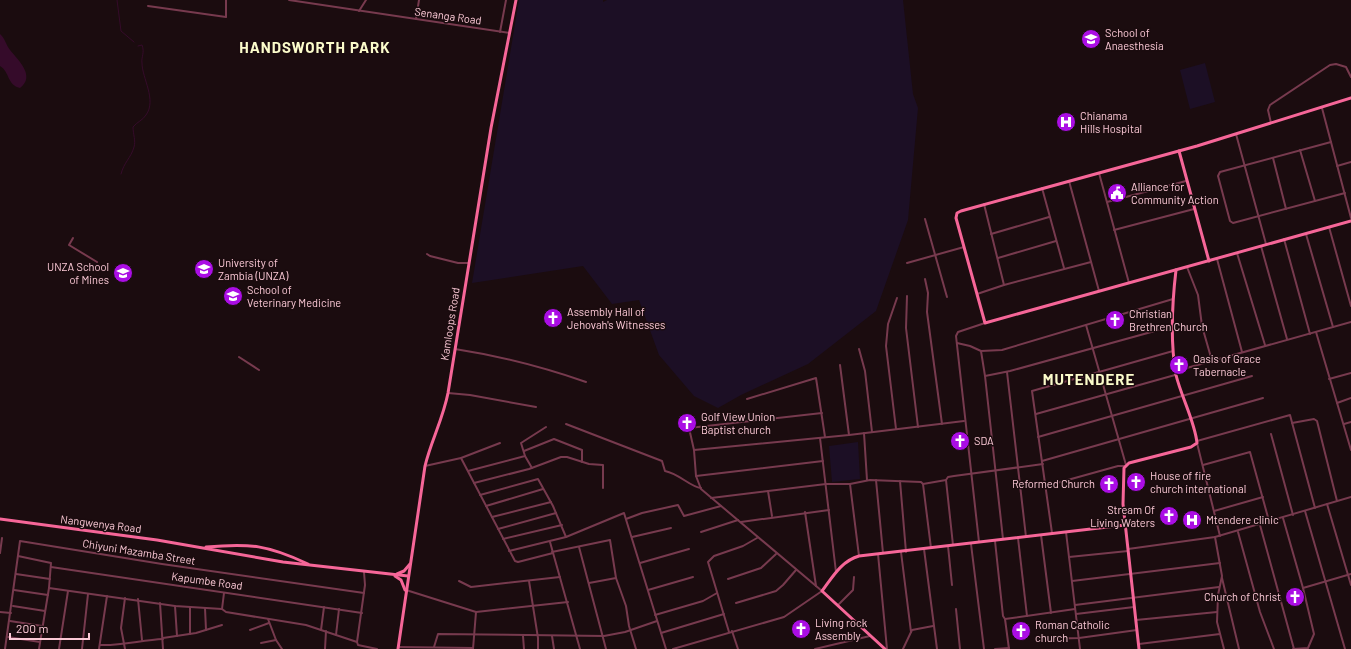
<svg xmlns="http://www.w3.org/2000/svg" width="1351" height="649" font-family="Barlow,sans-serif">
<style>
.green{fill:#1c0f25}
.water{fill:#350b2a}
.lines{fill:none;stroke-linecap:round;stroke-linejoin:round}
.stream{stroke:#350b2a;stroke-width:1}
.street{stroke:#773a4e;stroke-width:2}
.secondary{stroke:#f66698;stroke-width:3}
.labels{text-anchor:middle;stroke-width:3;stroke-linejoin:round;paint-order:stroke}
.street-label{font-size:11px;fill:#fcc9d6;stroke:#1b0c0f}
.poi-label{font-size:11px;fill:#fcc9d6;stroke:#1b0c0f;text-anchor:start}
.district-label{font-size:15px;font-weight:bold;letter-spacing:1px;fill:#fcfccb;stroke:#1b0c0f}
</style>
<rect width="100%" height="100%" fill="#1b0c0f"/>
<!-- green -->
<g class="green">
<polygon points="519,0 603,0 603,2 607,0 903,0 913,94 918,108 908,220 876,311 808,364 741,395 718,408 694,396 659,355 639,300 612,304 583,266 472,283"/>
<polygon points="1205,63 1215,102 1190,109 1180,70"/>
<polygon points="858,442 860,479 832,482 829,446"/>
</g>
<!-- water -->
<path class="water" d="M 0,34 C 5,38 6,45 10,50 C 18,60 36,76 20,88 C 7,85 10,72 0,66 Z"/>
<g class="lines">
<!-- stream -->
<g class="stream">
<polyline points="117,0 121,31 134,42"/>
<path d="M 121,174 C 124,162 131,158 134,147 C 136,141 133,134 133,127 C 137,122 143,120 146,115 C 157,100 142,78 142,63 C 141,57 145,53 142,45 L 138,46"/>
</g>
<!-- street -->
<g class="street">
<polyline points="289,0 510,33"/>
<polyline points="148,6 226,17 226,0"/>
<polyline points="359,11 366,0"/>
<polyline points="416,19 419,0"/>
<polyline points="500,32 506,0"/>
<polyline points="1322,108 1351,218"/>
<polyline points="1271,123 1268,110 1270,105 1330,65 1336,64 1346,67 1351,77"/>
<polyline points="1236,134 1266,244"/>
<polyline points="1331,142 1220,172 1218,176 1230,221 1233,223 1345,193"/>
<polyline points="1300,150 1315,201"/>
<polyline points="1273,158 1286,209"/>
<polyline points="1337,166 1351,162"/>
<polyline points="1099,173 1129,283"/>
<polyline points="1069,181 1099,291"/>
<polyline points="1042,188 1064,268"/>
<polyline points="1107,202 1186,181"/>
<polyline points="984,204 1004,285"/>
<polyline points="925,219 947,297"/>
<polyline points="1329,227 1351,306"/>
<polyline points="1114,230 1194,209"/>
<polyline points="991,234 1049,217"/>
<polyline points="1306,234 1333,327"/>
<polyline points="73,238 69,245 97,262"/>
<polyline points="1284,239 1310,334"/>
<polyline points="1261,246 1287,339"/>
<polyline points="1237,253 1265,345"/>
<polyline points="427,254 430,256 458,263 469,263"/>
<polyline points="998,258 1056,241"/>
<polyline points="1217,259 1242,352"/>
<polyline points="907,263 964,247"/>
<polyline points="1187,267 1198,295 1202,326 1212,361"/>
<polyline points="925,279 928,293 927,312 942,424"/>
<polyline points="977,294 1004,285 1091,262"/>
<polyline points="907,296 906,328 918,427"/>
<polyline points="1086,325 1126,465"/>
<polyline points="1316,332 1351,450"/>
<polyline points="957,343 970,346 981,351 1002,350 1173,299"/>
<path d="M 455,349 C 500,356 543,367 586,382"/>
<polyline points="859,349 865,371 872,432"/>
<polyline points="981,351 985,376 1003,539"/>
<polyline points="239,357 259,370"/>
<polyline points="840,365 849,435"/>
<polyline points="1176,371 1351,322"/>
<polyline points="1007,372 1026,537"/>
<polyline points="985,376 1010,371 1173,326"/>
<polyline points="1329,379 1351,373"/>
<polyline points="448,393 470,395 536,407"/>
<polyline points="747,399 816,378 825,437"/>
<polyline points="1337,403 1351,398"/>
<polyline points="1036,414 1175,375"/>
<polyline points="1292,423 1314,419 1317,421 1337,501"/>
<path d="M 566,424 L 662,461 L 665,471 C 680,474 690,487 701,488"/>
<polyline points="1344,424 1351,422"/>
<polyline points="896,429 886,346 888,324 897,298"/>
<polyline points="864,433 867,480"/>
<polyline points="1271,434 1293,515"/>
<polyline points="1038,437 1252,376"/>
<polyline points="820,438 836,572"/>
<polyline points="1197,441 1290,415 1315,508"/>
<polyline points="1197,443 1220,536"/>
<polyline points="694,450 849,435 964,421"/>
<polyline points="524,451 554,439 582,450 582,462"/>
<polyline points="525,456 532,468"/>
<polyline points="461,458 515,561 518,562 553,553"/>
<polyline points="1042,461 1263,398"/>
<polyline points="1203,465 1250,452 1269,521"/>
<polyline points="425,466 461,458 500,443"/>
<polyline points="468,471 525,456 521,443 546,427"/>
<polyline points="696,476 823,461"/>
<polyline points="876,480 883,553"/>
<polyline points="946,480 953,545"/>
<polyline points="900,481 906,552"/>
<polyline points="474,483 529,469 561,457 567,457 589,464 603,465 603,488"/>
<polyline points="850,484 859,556"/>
<polyline points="923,484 931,548"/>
<polyline points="1046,486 1118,466 1125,466"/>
<polyline points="768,491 772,516"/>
<polyline points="480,495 538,479 553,506 566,537"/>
<polyline points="711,498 826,484 850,484 870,480 921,482 923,484 946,480 948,477 954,476 1043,464"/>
<polyline points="1327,504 1351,585"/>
<polyline points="486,506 543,489"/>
<polyline points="1214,511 1263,497"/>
<polyline points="1305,511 1345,649"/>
<polyline points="805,512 816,586"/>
<polyline points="492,517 551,502"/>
<polyline points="1283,518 1303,588 1314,634 1308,648 1293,649"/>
<polyline points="626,519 642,513 678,505 684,516 721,506"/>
<polyline points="741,522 829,510"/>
<polyline points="1260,525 1294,649"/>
<polyline points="498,529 556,513"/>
<polyline points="701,532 738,520"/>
<polyline points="1066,532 1080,649"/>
<polyline points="1238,532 1260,612 1274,649"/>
<polyline points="1052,533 1032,391 1173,351"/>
<polyline points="1041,535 1051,613"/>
<polyline points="632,537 671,528"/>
<polyline points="1215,537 1222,576 1218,595 1217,622 1224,649"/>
<polyline points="1018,538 1027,616"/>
<polyline points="503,539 562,525"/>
<polyline points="995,541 1003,616 1005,619"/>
<polyline points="550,542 580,649"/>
<polyline points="979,542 956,336 958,332 985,323"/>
<polyline points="971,544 984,649"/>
<polyline points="948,546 952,585"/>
<polyline points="579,547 606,649"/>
<polyline points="924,549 937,649"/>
<polyline points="1128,549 1215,537 1351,497"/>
<polyline points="509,551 566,537 624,513 666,649"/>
<polyline points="552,552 610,540 616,578 626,606 629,626 636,649"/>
<polyline points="901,552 911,632"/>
<polyline points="0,553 2,538"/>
<polyline points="878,554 887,649"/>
<polyline points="18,556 51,563 49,588 39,649"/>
<polyline points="1069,557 1128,551"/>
<polyline points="640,563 689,549"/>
<polyline points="51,567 362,613"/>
<polyline points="16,574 50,579"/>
<polyline points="1222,578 1239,649"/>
<polyline points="728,579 761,568 776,554"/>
<polyline points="459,581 471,587 560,577"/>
<polyline points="529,581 538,638 538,649"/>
<polyline points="1072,581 1220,563"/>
<polyline points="589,583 616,578"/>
<polyline points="49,588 175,606 222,609 226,612 306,625 357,642 358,645 377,649"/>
<polyline points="1303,588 1351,574"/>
<polyline points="14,590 48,595"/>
<polyline points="406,590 476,612 473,649"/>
<polyline points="648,590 693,577"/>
<polyline points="125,598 121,628 125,649"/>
<polyline points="138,599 142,640"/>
<polyline points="160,603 163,649"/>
<polyline points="736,603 776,591 783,585 796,570"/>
<polyline points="838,605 853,590 854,577"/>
<polyline points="1075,605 1219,587"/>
<polyline points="13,606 45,611"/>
<polyline points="175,606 177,636"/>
<polyline points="190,607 190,634"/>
<polyline points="205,608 206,630"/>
<polyline points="222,609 224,593"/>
<polyline points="956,609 960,649"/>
<polyline points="0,612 11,613"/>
<polyline points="476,612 568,602"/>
<polyline points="1076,614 1134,607"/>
<polyline points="655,615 703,601 717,593"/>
<polyline points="268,619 276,640 282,649"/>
<polyline points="1136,620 1217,612"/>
<polyline points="10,621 42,626"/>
<polyline points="250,630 269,623"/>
<polyline points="321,630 324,607"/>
<polyline points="732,631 738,649"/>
<polyline points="729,632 708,562 714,556 743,546 757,538"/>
<polyline points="661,633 724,614"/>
<polyline points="336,635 339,609"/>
<polyline points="523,636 524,649"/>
<polyline points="552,636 554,649"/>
<polyline points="8,637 40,642"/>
<polyline points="163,638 196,633 222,625"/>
<polyline points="1045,639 1079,638 1137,630"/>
<polyline points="357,642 365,585 364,572"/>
<polyline points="261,643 276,640"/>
<polyline points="1139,644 1220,634"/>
<path d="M 100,645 C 121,646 142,640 163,639"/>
<polyline points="398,647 473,648"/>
<polyline points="434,647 438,634 604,636 625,632 657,621"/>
<polyline points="5,649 20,541 162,564 364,593"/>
<polyline points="59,649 68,591"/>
<polyline points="82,649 88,594"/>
<polyline points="99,649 107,596"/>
<polyline points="325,649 326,631"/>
<polyline points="673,649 784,617 822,591 701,489 696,476 694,450 689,428 822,413"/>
<polyline points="815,649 870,636"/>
<polyline points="903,649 912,630 933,626"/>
<polyline points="995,649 1009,648"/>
<polyline points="1009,649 1005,619 1075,609"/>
</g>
<!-- secondary -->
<g class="secondary">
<polyline points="1351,98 1197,146 961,211 957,213 956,218 985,323 1351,221"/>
<polyline points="1179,151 1209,261"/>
<polyline points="0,519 157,540 283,562 408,576"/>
<path d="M 206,547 C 250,543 268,545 308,564"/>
<polyline points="397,574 404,571 410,564"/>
<polyline points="395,576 401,580 405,590"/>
<path d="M 398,649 L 425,466 C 431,441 443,419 448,393 L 491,128 L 516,0"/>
<path d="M 885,649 L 822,591 C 832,578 841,561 859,556 L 1125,525"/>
<path d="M 1139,649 L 1123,504 L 1124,468 L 1129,463 L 1191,447 L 1197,443 C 1195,422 1181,396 1176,375 C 1170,341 1172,304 1176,270"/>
</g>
</g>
<!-- icons -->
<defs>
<g id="university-disc" transform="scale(1)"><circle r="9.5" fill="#aa0de4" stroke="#1b0c0f"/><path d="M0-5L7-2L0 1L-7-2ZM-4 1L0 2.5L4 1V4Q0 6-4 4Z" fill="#fff"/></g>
<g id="hospital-disc" transform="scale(1)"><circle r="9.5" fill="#aa0de4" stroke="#1b0c0f"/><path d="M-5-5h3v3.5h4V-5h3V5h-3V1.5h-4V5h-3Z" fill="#fff"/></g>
<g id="civic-disc" transform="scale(1)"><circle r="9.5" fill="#aa0de4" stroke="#1b0c0f"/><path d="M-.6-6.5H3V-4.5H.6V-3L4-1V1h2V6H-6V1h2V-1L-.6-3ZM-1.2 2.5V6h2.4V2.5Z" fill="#fff"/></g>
<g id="church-disc" transform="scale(1)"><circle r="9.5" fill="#aa0de4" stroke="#1b0c0f"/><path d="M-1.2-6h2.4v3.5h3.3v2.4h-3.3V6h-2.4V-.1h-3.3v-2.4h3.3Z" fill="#fff"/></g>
</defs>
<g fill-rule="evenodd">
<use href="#university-disc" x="1091" y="39"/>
<use href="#hospital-disc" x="1066" y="122"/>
<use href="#civic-disc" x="1117" y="193"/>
<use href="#university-disc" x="204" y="269"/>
<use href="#university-disc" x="123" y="273"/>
<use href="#university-disc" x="233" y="296"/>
<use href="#church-disc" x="553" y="318"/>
<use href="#church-disc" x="1115" y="320"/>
<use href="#church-disc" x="1179" y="365"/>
<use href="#church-disc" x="687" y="423"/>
<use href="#church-disc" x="960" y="441"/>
<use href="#church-disc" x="1136" y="482"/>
<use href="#church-disc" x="1109" y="484"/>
<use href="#church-disc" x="1169" y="516"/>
<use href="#hospital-disc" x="1192" y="520"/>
<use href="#church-disc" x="1295" y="597"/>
<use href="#church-disc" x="801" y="629"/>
<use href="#church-disc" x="1021" y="631"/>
</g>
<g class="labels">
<!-- street labels -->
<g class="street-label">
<text transform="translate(448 16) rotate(8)" y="4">Senanga Road</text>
<text transform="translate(450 324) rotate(-81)" y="4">Kamloops Road</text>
<text transform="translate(101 524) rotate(7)" y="4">Nangwenya Road</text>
<text transform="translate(139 552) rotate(9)" y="4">Chiyuni Mazamba Street</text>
<text transform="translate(207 581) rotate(8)" y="4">Kapumbe Road</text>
</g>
<!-- poi labels -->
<g class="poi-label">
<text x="1105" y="37">School of<tspan x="1105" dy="13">Anaesthesia</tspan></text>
<text x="1080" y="120">Chianama<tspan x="1080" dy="13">Hills Hospital</tspan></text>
<text x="1131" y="191">Alliance for<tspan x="1131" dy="13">Community Action</tspan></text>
<text x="218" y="267">University of<tspan x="218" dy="13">Zambia (UNZA)</tspan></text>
<text x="109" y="271" text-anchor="end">UNZA School<tspan x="109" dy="13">of Mines</tspan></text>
<text x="247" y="294">School of<tspan x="247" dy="13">Veterinary Medicine</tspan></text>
<text x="567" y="316">Assembly Hall of<tspan x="567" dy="13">Jehovah's Witnesses</tspan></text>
<text x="1129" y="318">Christian<tspan x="1129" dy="13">Brethren Church</tspan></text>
<text x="1193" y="363">Oasis of Grace<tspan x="1193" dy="13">Tabernacle</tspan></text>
<text x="701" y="421">Golf View Union<tspan x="701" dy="13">Baptist church</tspan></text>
<text x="974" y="445">SDA</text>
<text x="1150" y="480">House of fire<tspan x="1150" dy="13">church international</tspan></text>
<text x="1095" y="488" text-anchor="end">Reformed Church</text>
<text x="1155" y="514" text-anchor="end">Stream Of<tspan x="1155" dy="13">Living Waters</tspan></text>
<text x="1206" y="524">Mtendere clinic</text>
<text x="1281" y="601" text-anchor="end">Church of Christ</text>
<text x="815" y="627">Living rock<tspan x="815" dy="13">Assembly</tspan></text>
<text x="1035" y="629">Roman Catholic<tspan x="1035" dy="13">church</tspan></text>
</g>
<!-- district labels -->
<g class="district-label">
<text x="315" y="53">HANDSWORTH PARK</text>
<text x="1089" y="385">MUTENDERE</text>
</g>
</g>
<!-- scale -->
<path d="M10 633v6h79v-6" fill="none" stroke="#fcc9d6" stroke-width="2"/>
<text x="16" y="633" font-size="12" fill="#fcc9d6" stroke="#1b0c0f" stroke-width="3" paint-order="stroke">200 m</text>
</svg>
